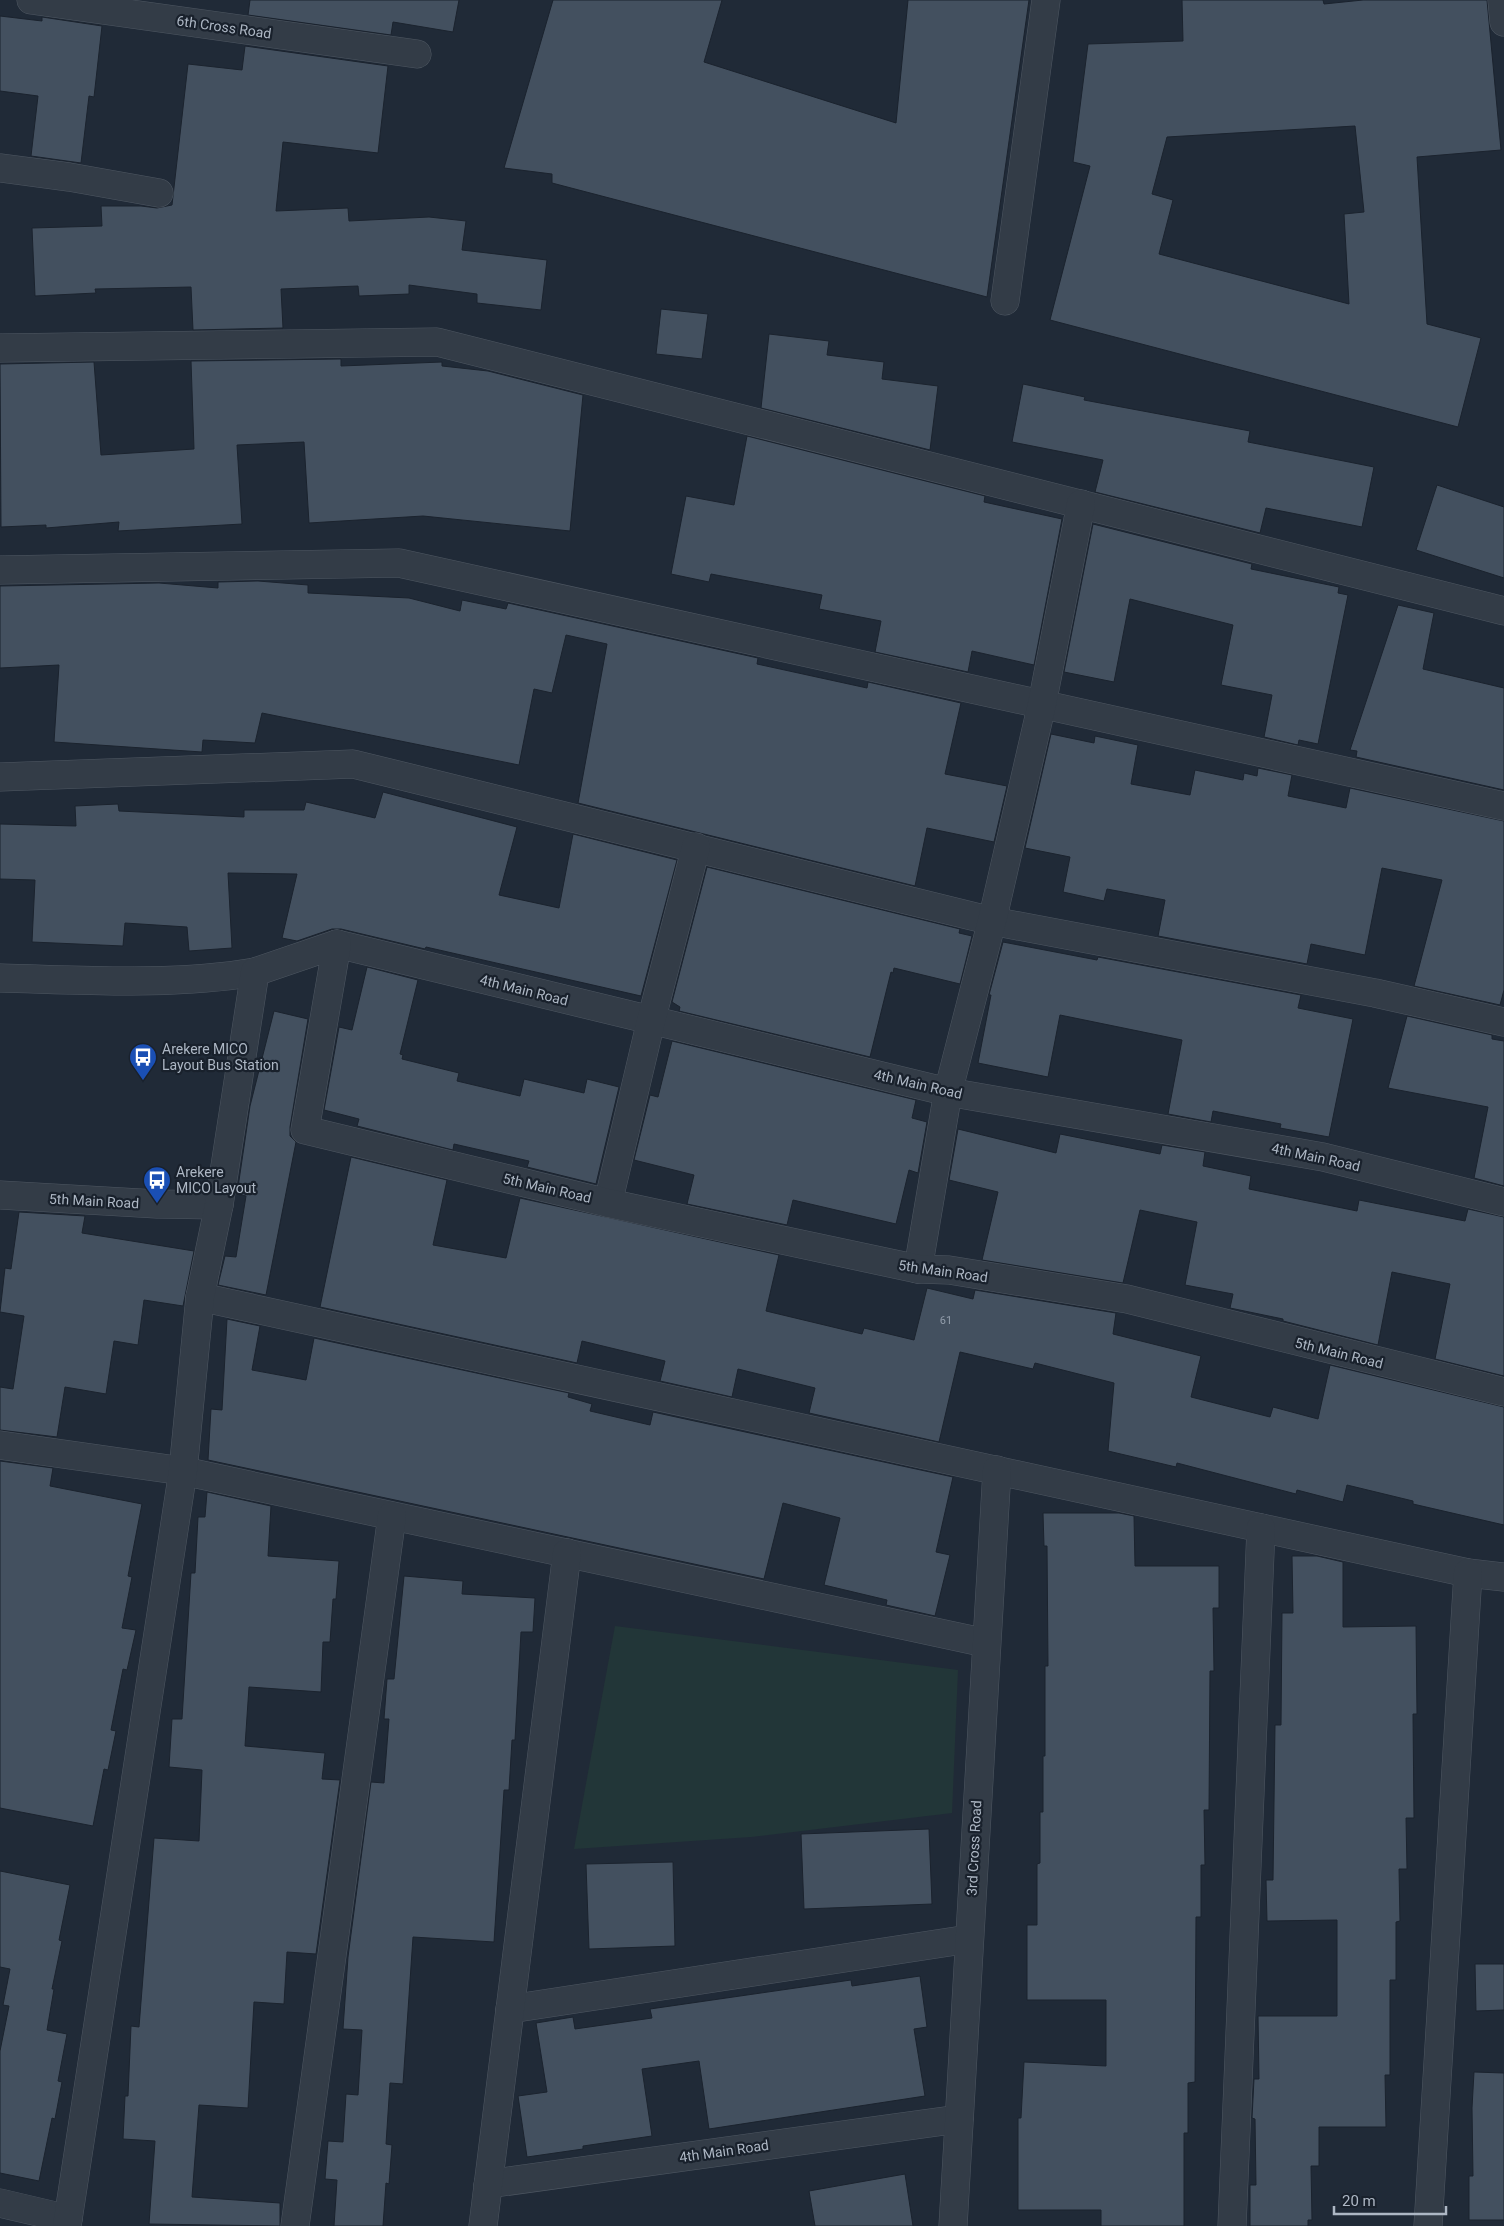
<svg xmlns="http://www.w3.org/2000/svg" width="1504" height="2226" font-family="Roboto,sans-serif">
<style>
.green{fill:#223638}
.building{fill:#43505f;stroke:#1b232e;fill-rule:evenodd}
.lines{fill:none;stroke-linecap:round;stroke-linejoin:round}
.minor-casing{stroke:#4e5762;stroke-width:29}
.minor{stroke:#333c47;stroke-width:28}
.labels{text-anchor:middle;stroke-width:4.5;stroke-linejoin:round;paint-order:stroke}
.number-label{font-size:11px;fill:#929dab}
.street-label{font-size:14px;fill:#adb7c4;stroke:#19212c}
.poi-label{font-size:14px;fill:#adb7c4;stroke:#19212c;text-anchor:start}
</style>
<rect width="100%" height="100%" fill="#202a37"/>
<!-- green -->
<polygon class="green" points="615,1626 958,1670 952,1813 751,1837 574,1849"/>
<!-- building -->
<g class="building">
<polygon points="250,0 459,0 453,32 393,22 391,35 248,15"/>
<polygon points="553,0 722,0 704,62 896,123 908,0 1029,0 987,297 552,183 552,174 504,168"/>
<path d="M 1182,0 L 1323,0 L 1324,4 L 1363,0 L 1487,0 L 1501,150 L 1417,157 L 1427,324 L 1481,338 L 1458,427 L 1050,320 L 1090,166 L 1073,162 L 1088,44 L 1183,41 ZM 1355,126 L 1364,212 L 1344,214 L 1349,304 L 1159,254 L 1173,200 L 1152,194 L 1167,137 Z"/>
<polygon points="0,16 42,21 42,17 102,26 94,97 89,96 81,163 31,156 38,96 0,91"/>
<polygon points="245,46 388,66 378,153 283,142 276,211 348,208 349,221 429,217 466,221 462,250 547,260 541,310 477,303 477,294 409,285 409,294 359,296 358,286 281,289 283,328 193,330 191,287 95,289 96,293 35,296 32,228 102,226 101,206 141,206 157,208 172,205 188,64 242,70"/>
<polygon points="661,309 708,314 702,359 656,354"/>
<polygon points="769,334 829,341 827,355 884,362 882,379 938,386 930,450 761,408"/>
<polygon points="341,359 341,366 442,362 442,366 488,371 583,395 570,531 423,516 309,523 304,442 237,445 242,524 118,531 119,522 46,528 46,525 1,527 0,364 94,362 101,455 194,449 191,361"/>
<polygon points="1023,384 1085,397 1084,400 1250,431 1248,442 1374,467 1362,527 1266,508 1260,533 1095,492 1103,460 1012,442"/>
<polygon points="747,436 985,496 984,502 1062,519 1034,665 972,651 968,672 875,652 881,621 819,609 822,595 711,574 709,582 671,574 686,496 734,505"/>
<polygon points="1437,485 1504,507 1504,578 1416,550"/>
<polygon points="1093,524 1252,564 1251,569 1339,587 1338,593 1348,595 1318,744 1299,740 1298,745 1264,737 1272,695 1221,685 1233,625 1130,599 1114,682 1064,672"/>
<polygon points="258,581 308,585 308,593 409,598 460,611 462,600 506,609 508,603 758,658 757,664 867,688 868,682 961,703 945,774 1007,786 994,842 927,828 915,886 578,803 607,644 566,635 552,693 534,689 519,765 262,713 255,743 203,740 202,752 54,742 59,665 0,668 0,586 159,583 218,588 218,582"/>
<polygon points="1398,605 1434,613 1423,669 1504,688 1504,790 1356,757 1357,751 1350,750"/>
<polygon points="1051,734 1094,743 1095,736 1138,745 1131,784 1190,795 1195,770 1243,780 1244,773 1257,776 1258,768 1292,775 1288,796 1346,808 1350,788 1504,821 1504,990 1500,1005 1414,986 1442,880 1382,868 1365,955 1311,944 1307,964 1158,936 1165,900 1107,889 1104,901 1063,892 1070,857 1025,848"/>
<polygon points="383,792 517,827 499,895 559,908 573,834 677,860 641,996 426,947 425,949 341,929 332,929 297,941 282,938 297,874 228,873 232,948 189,951 187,927 125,923 123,946 32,942 35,880 0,879 0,824 76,826 75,806 118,804 119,811 244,817 244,810 304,810 306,802 375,818"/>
<polygon points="707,867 960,929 959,933 972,936 960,984 894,968 893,973 891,972 870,1057 679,1011 680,1007 672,1002"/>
<polygon points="1003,942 1097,960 1098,957 1301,995 1298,1008 1353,1019 1329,1137 1280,1128 1281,1124 1213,1111 1211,1122 1168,1114 1182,1040 1060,1015 1048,1077 978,1063 991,995 989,995"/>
<polygon points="367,967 418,980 400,1054 403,1055 402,1059 459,1073 457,1081 520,1096 524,1079 584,1093 587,1079 619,1087 596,1184 527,1167 529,1161 454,1144 453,1150 357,1126 359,1119 324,1110 339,1027 352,1030"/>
<polygon points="274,1011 308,1019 290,1127 290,1136 296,1142 266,1295 218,1285 225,1256 236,1257 246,1196 237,1194 250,1106"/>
<polygon points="1407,1016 1492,1035 1492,1039 1504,1041 1504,1186 1474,1178 1488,1107 1388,1088"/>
<polygon points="672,1041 916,1100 912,1118 927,1122 918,1173 909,1170 896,1224 793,1200 787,1225 687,1204 694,1175 634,1160 650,1095 658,1097"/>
<polygon points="958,1129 1056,1153 1060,1134 1160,1154 1162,1145 1205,1152 1203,1166 1251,1176 1249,1189 1357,1211 1359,1200 1465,1221 1468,1209 1504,1217 1504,1376 1435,1359 1450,1284 1392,1272 1378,1345 1283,1321 1283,1319 1230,1308 1233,1294 1185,1285 1197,1222 1140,1210 1123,1283 982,1260 998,1192 949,1180"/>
<polygon points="351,1157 447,1180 433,1245 506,1258 520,1198 779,1255 766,1311 862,1334 864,1328 914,1340 927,1288 973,1299 975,1290 1116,1313 1113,1334 1201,1356 1191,1397 1270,1417 1273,1407 1318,1419 1330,1365 1504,1407 1504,1525 1413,1504 1413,1501 1347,1485 1343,1502 1297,1490 1296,1494 1177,1463 1176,1467 1108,1451 1114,1383 1035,1363 1033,1369 960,1352 939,1442 809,1413 815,1388 738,1369 732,1397 660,1381 665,1361 582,1341 577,1363 320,1307"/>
<polygon points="19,1212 85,1216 82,1233 194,1251 183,1306 144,1300 138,1345 114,1341 106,1394 65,1387 57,1437 0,1430 0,1387 13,1389 24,1316 0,1312 5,1268 11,1269"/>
<polygon points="227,1319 260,1326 252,1370 306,1380 314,1338 569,1393 568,1397 592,1404 590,1411 650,1425 653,1412 953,1477 936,1552 950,1555 935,1616 886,1605 887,1600 824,1585 840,1518 783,1503 764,1579 208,1460 211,1409 222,1410"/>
<polygon points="0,1461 53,1468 50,1486 142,1504 128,1576 132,1577 122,1628 136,1630 127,1670 123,1669 111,1730 116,1731 108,1770 104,1769 93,1826 0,1808"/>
<polygon points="207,1492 271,1506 268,1556 339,1561 336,1599 333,1599 330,1642 323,1642 321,1692 249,1687 245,1746 325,1753 322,1779 340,1780 316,1954 287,1952 284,2004 254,2002 248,2108 199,2105 192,2197 280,2203 280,2226 149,2224 155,2141 123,2139 125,2096 128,2096 131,2026 139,2027 154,1838 199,1841 202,1770 169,1767 172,1719 182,1719 191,1573 195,1573 198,1517 205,1517"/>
<polygon points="1043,1513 1119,1513 1134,1516 1135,1566 1219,1566 1219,1608 1213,1608 1214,1671 1210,1671 1209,1810 1204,1810 1205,1865 1201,1865 1201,1917 1196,1917 1195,2082 1188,2083 1188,2133 1184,2133 1184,2226 1101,2226 1101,2210 1018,2210 1018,2118 1021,2118 1024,2062 1106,2066 1106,2000 1027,2000 1027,1925 1037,1925 1037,1864 1040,1863 1040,1812 1043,1812 1043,1756 1045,1756 1045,1666 1048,1666 1047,1546 1044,1546"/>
<polygon points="1292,1556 1317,1556 1343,1562 1343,1627 1416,1626 1417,1714 1413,1714 1414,1818 1406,1818 1407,1869 1399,1869 1400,1921 1396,1922 1396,1980 1390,1980 1390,2075 1385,2075 1386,2127 1319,2127 1319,2166 1311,2166 1312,2220 1308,2220 1308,2226 1250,2226 1250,2185 1256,2185 1255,2119 1252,2118 1254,2079 1259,2079 1258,2016 1337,2016 1337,1920 1267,1921 1266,1880 1273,1880 1275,1725 1281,1725 1282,1613 1293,1613"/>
<polygon points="404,1576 463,1581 462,1594 535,1598 533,1632 521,1632 515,1740 512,1740 509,1790 504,1790 494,1942 413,1937 403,2084 390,2083 386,2144 392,2145 389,2184 386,2183 383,2226 334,2226 337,2180 325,2179 328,2141 343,2142 346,2094 358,2095 362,2030 343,2029 348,1957 371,1782 384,1783 389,1719 384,1719 387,1679 394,1679"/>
<polygon points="929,1829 932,1904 804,1909 801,1834"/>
<polygon points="673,1862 675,1946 589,1949 586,1864"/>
<polygon points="0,1871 70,1885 59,1940 62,1941 52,1989 54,1989 47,2030 67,2034 58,2081 62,2082 55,2119 52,2118 39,2181 0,2173 0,2051 9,2006 3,2005 10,1969 0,1967"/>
<polygon points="1475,1964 1504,1964 1504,2010 1476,2011"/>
<polygon points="920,1976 927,2027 914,2029 925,2096 709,2129 699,2061 642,2069 652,2136 583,2146 583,2149 527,2157 518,2096 547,2092 536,2023 573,2017 575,2029 652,2018 650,2009 851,1980 852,1986"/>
<polygon points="1474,2072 1504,2073 1504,2220 1469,2220 1469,2176 1473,2176 1472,2108"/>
<polygon points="905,2174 913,2226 815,2226 809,2191"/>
</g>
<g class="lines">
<!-- minor casing -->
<g class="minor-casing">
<g id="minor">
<polyline points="31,0 417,54"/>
<polyline points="1502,0 1504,22"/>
<polyline points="0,168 69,177 159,193"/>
<polyline points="1005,301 1046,0"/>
<polyline points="0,348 437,342 1504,611"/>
<polyline points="0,570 399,563 1504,806"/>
<polyline points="0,777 353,764 992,921 1375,993 1504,1022"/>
<polyline points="337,944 948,1092 1323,1157 1504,1202"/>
<path d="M 0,978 C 84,980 173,986 255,972"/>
<polyline points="0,1195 157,1204 219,1205"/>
<polyline points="608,1203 651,1021 696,847"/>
<polyline points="918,1269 948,1092 992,921 1042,704 1081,504"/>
<polyline points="200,1297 1468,1573 1504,1577"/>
<polyline points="0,1445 183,1471 986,1643"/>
<polyline points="510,2009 969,1939"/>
<polyline points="488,2184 959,2119"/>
<polyline points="0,2203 68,2219"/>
<polyline points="67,2226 183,1471 200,1297 219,1205 255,972 337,944 305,1130 608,1203 918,1269 949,1270 1127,1299 1504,1392"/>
<polyline points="295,2226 392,1516"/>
<polyline points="483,2226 567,1553"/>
<polyline points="953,2226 997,1470"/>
<polyline points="1232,2226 1261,1528"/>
<polyline points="1428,2226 1468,1573"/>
</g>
</g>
<!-- minor -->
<use href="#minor" class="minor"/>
</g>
<!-- icons -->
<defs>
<g id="bus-pin" transform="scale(1.4375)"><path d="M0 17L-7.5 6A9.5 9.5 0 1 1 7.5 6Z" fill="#1a4fb4" stroke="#19212c"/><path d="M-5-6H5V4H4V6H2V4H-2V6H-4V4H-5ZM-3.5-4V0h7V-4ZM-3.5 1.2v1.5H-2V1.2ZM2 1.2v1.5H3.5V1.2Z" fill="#fff"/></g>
</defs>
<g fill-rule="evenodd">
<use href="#bus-pin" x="143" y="1057"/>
<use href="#bus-pin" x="157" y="1180"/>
</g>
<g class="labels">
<!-- number labels -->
<g class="number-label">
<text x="946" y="1324">61</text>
</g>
<!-- street labels -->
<g class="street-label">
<text transform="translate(224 27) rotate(8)" y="5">6th Cross Road</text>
<text transform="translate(524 990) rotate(14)" y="5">4th Main Road</text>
<text transform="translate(918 1084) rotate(13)" y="5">4th Main Road</text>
<text transform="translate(1316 1157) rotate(12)" y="5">4th Main Road</text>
<text transform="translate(547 1188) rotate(13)" y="5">5th Main Road</text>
<text transform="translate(94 1201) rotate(3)" y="5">5th Main Road</text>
<text transform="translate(943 1271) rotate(8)" y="5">5th Main Road</text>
<text transform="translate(1339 1353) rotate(14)" y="5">5th Main Road</text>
<text transform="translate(974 1848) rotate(-87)" y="5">3rd Cross Road</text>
<text transform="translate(724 2151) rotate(-8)" y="5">4th Main Road</text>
</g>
<!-- poi labels -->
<g class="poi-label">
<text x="162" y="1054">Arekere MICO<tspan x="162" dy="16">Layout Bus Station</tspan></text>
<text x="176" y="1177">Arekere<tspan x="176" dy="16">MICO Layout</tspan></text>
</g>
</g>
<!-- scale -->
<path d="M1334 2206v8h112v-8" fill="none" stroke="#adb7c4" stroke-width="2.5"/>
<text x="1342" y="2206" font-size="15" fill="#adb7c4" stroke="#19212c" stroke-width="4" paint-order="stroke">20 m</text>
</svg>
